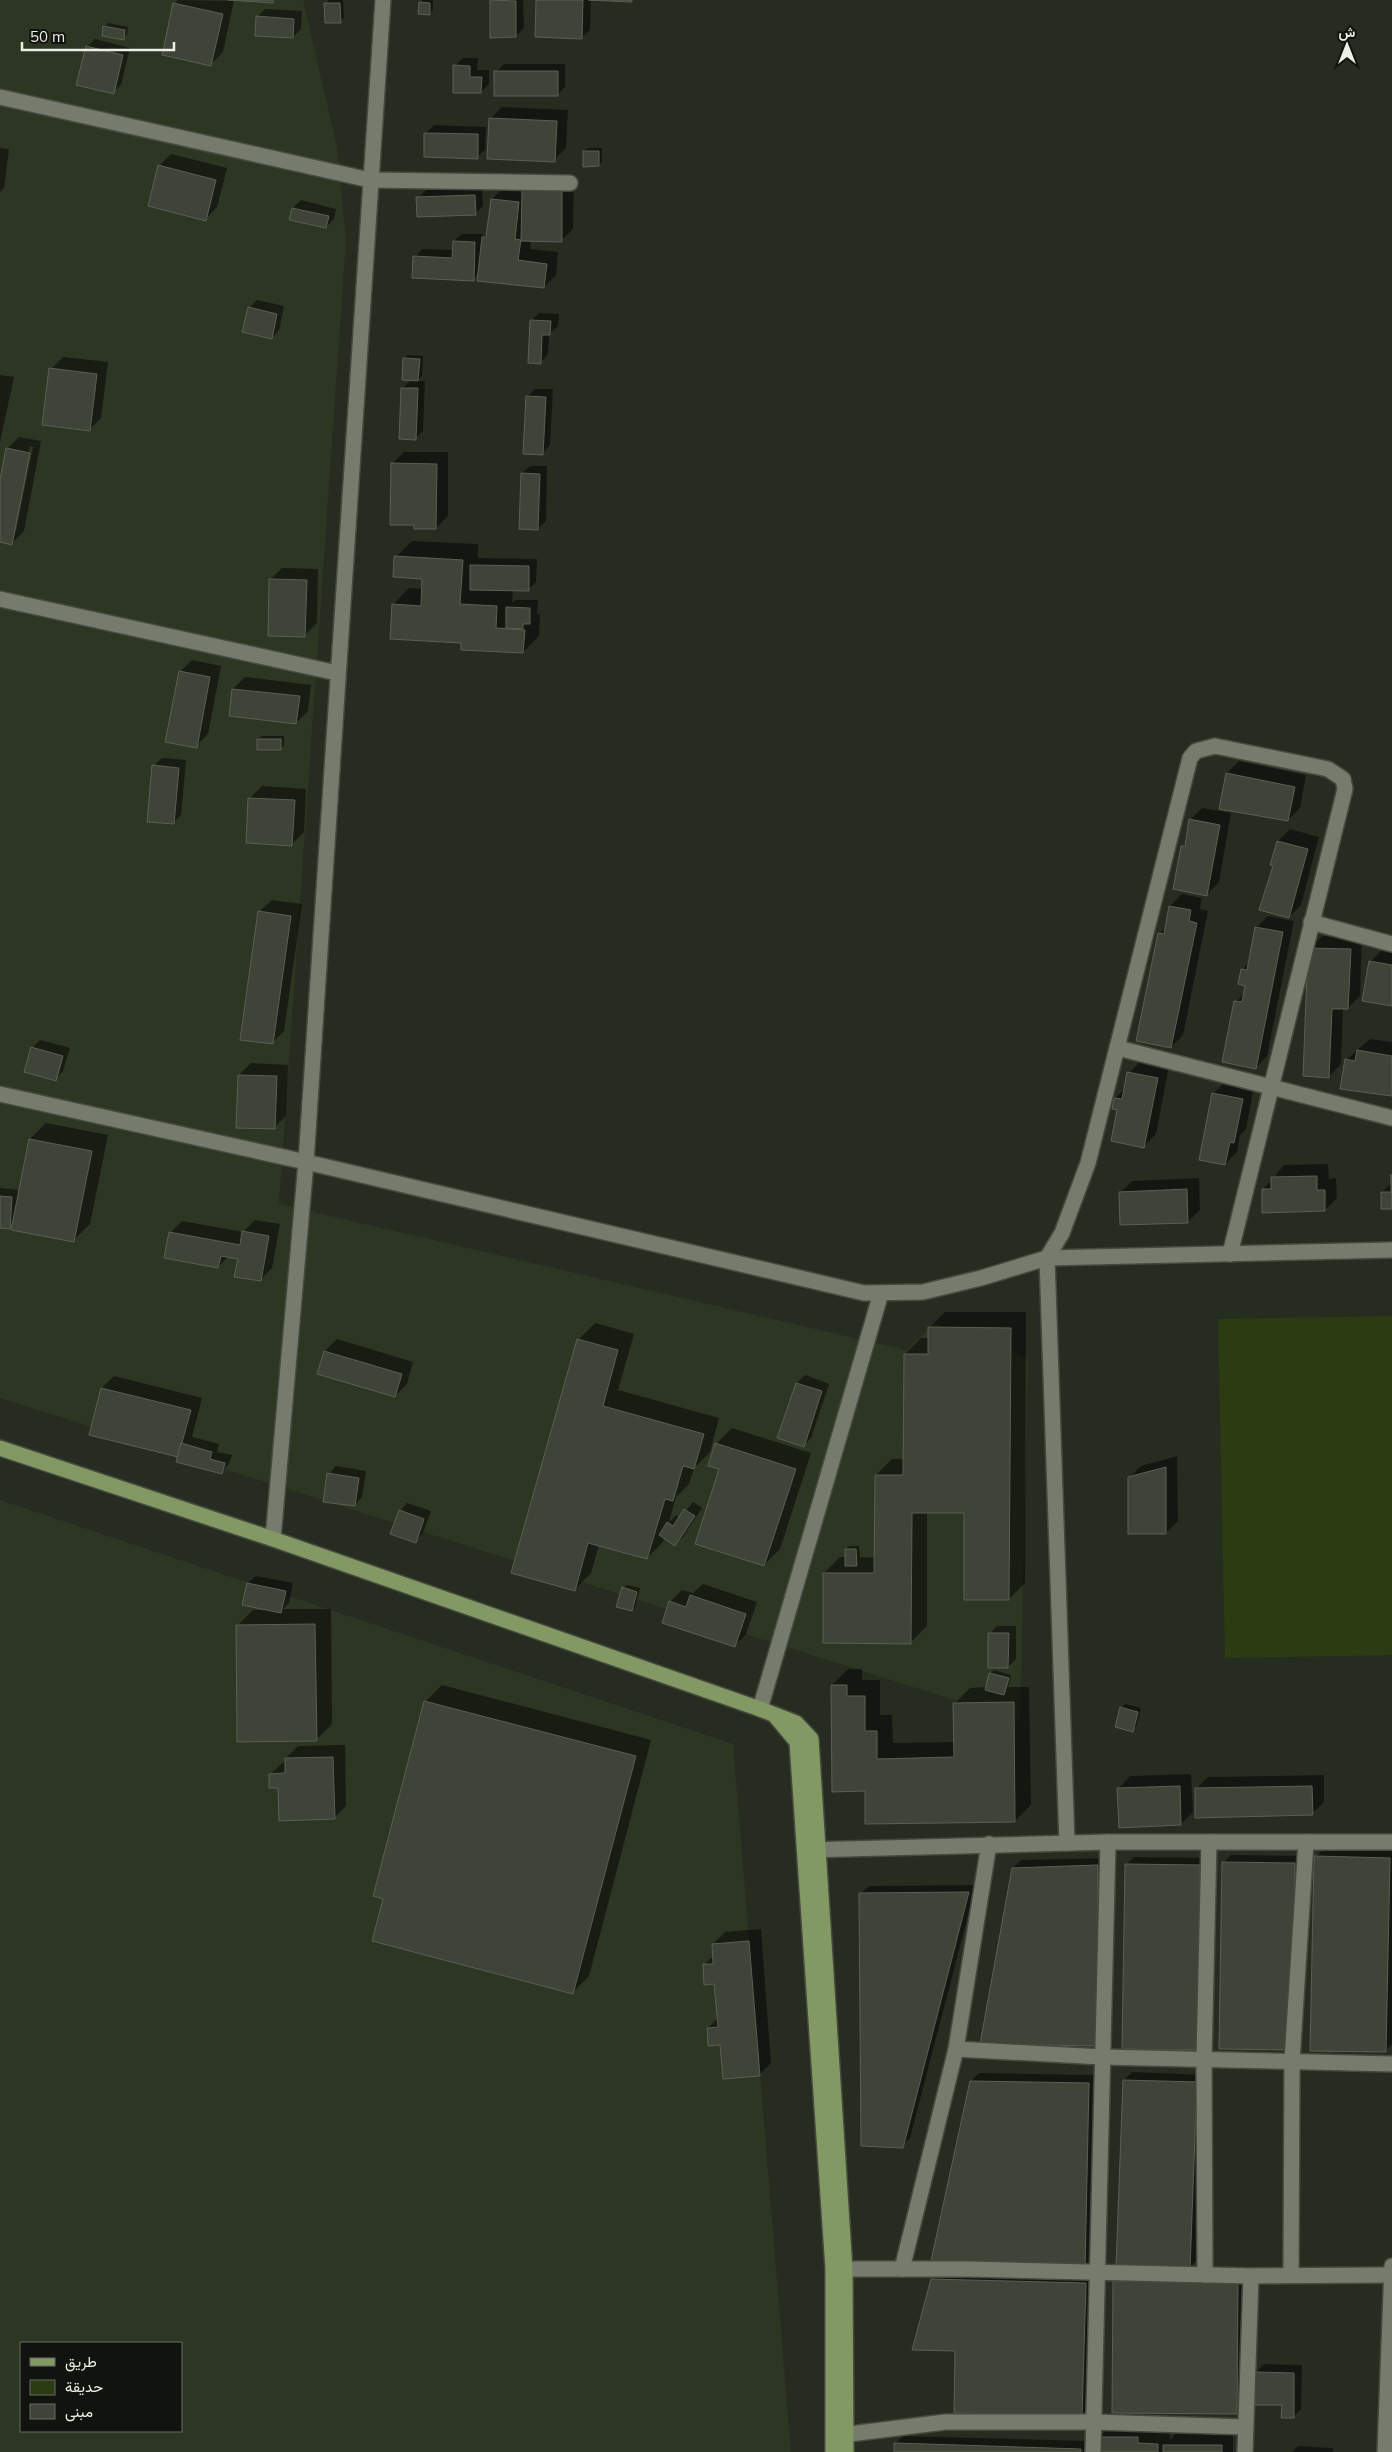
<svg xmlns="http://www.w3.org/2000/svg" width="1392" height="2452" font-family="Mulish,Vazirmatn,sans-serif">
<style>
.built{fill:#2d3523;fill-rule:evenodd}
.green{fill:#2b3b12}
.shadow{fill:#0007;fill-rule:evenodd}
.building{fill:#3e4437;stroke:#5a6052}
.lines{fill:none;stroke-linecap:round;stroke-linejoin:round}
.minor-casing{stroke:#45493e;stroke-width:18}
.major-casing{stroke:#45493e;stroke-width:18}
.minor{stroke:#757c6e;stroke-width:15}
.major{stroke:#829964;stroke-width:15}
</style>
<rect width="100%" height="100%" fill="#272c20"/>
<!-- built -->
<g class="built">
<polygon points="0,0 303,0 337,147 346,241 279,1204 906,1350 935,1324 1028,1358 1020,1721 0,1398"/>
<path d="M 0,1500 L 733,1744 L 791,2452 L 0,2452 ZM 21,2343 L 181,2343 L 181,2431 L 21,2431 Z"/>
</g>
<!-- green -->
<polygon class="green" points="1392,1316 1392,1655 1225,1658 1218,1319"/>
<!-- shadow -->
<g class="shadow">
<polygon points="178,0 230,1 230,0 274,0 234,0 223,52 211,64 174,4"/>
<polygon points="329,0 343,0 344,18 340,21 326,4"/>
<polygon points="423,0 433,0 433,10 429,14 420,3"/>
<polygon points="491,0 523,0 524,28 516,36 491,36"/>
<polygon points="537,0 591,0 590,30 582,37"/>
<polygon points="265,9 302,11 301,29 293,37 257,17"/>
<polygon points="108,23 128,27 127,35 124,38 104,27"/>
<polygon points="95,39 130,48 121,85 113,92 87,47"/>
<polygon points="463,58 478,58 477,70 489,70 489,84 481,92 455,66"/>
<polygon points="504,64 565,64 565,87 557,95 496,72"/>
<polygon points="502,107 568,110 566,148 554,160 490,119"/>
<polygon points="434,125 486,127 485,150 477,157 426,133"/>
<polygon points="0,148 9,149 4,188 0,192"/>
<polygon points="588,148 602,148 602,162 599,165 584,151"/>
<polygon points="171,154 227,168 217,207 205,220 159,166"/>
<polygon points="574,179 573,229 561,241 531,240 530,249 558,252 556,275 544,287 479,274 473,279 415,257 422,249 453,250 454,241 462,234 483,234 482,238 488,232 492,199 504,187"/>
<polygon points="482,188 483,206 475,214 418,198 426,190"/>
<polygon points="301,200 336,209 334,219 326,227 293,208"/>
<polygon points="257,300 284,306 279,330 272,338 249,308"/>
<polygon points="539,313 559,314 558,326 549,334 548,354 541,362 531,321"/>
<polygon points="408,355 423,356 422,376 417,381 425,381 423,431 415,438 403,388 412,379 404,359"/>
<polygon points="63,357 108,362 101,418 89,430 51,369"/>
<polygon points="0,375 14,377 0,442"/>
<polygon points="535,389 553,389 550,445 543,453 527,397"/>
<path d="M 19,437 L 41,441 L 24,531 L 12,543 L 0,541 L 0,479 L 7,449 ZM 30,446 L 33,447 L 16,531 L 13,531 Z"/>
<polygon points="404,452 448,452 448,516 436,528 392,464"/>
<polygon points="530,466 547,466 546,521 538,528 522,473"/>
<polygon points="412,541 478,544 478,558 537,559 536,582 528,590 513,590 512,603 515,600 538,600 537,614 540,614 539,636 523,652 463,642 393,605 409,588 423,589 424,578 396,557"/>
<polygon points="282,568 318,569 317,623 305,635 270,580"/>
<polygon points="192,660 221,666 208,734 196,746 180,672"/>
<polygon points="245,677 311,685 308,711 296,723 233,689"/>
<polygon points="262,736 284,736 284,745 280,749 258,739"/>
<polygon points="162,758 186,760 181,815 173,823 154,766"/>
<polygon points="1239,761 1306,775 1300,808 1288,820 1227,773"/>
<polygon points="262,786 306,789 304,832 292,844 250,798"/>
<polygon points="1202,808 1231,813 1219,882 1207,894 1182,846 1187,842 1190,820"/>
<polygon points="1290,829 1319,837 1301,905 1289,917 1278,841"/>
<polygon points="1182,894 1202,898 1200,909 1208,911 1183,1035 1171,1047 1160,934 1166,927 1170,906"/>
<polygon points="272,900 302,904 284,1031 272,1043 259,912"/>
<polygon points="1268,916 1294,921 1267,1056 1255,1068 1236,1002 1245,992 1246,985 1242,970 1250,962 1256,928"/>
<polygon points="1322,936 1362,938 1360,996 1348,1008 1343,1008 1341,1064 1329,1076 1310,948"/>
<polygon points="1382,950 1392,951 1392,1005 1370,962"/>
<polygon points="1370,1039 1392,1042 1392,1095 1346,1060"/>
<polygon points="40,1040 70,1048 63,1071 56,1079 32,1048"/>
<polygon points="1141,1061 1169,1066 1156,1134 1144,1146 1118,1109 1116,1098 1125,1088 1129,1073"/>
<polygon points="251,1063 288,1065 286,1116 274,1128 239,1075"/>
<polygon points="1225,1082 1254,1087 1246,1129 1240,1135 1237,1152 1225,1164 1213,1094"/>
<polygon points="46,1123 108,1135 90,1224 74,1240 13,1223 9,1227 0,1227 0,1188 20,1190 30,1139"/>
<polygon points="1328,1164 1329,1179 1336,1178 1337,1198 1325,1210 1263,1190 1284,1165"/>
<polygon points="1199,1178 1200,1210 1188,1222 1120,1193 1132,1181"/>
<polygon points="1392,1183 1392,1208 1382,1208 1382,1192"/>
<polygon points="255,1220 280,1224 272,1268 260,1280 239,1258 229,1256 218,1267 170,1233 182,1221 243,1232"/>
<polygon points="945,1312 1026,1312 1025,1583 1009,1599 965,1512 927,1512 927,1626 911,1642 824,1573 840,1557 846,1557 846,1549 849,1546 859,1546 860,1557 876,1558 876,1475 892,1459 904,1459 905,1354 921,1338 929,1338 929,1328"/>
<polygon points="595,1323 634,1334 618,1390 719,1418 710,1452 694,1468 689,1484 676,1497 669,1522 676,1515 680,1518 693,1502 702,1508 683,1537 675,1545 664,1538 663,1542 647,1558 599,1544 591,1573 575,1589 513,1572 579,1339"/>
<polygon points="337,1339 413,1362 407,1384 395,1396 325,1351"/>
<polygon points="805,1375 829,1384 811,1438 803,1446 779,1438 797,1383"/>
<polygon points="114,1376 202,1398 192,1437 219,1444 217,1452 232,1455 229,1464 221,1472 179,1456 91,1434 102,1388"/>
<polygon points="732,1428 811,1453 780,1549 764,1565 721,1468 716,1444"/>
<polygon points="1177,1456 1178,1521 1166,1533 1129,1478 1141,1466"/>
<polygon points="336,1466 366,1471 362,1497 355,1505 329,1474"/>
<polygon points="407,1503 431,1511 423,1533 415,1541 400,1511"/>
<polygon points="256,1576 293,1583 289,1603 283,1609 331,1609 332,1724 316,1740 237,1626 253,1610 267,1610 248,1583"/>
<polygon points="703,1584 757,1602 746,1634 734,1646 670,1602 682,1590 693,1593"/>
<polygon points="627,1585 640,1588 635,1607 631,1610 623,1588"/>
<polygon points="997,1626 1016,1626 1016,1659 1008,1667 990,1634"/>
<polygon points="848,1669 862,1669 862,1680 880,1680 880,1715 892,1715 893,1743 955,1742 954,1704 970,1688 987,1687 990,1674 994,1670 1011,1675 1008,1687 1029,1687 1031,1805 1015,1821 866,1790 832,1685"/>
<polygon points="442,1685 651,1740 589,1976 573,1992 426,1701"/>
<polygon points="1125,1704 1141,1708 1136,1727 1132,1730 1121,1708"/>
<polygon points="345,1745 346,1806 334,1818 280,1787 270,1775 282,1763 286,1762 286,1758 298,1746"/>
<polygon points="1191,1774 1193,1812 1181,1824 1118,1789 1130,1776"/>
<polygon points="1324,1775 1324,1802 1312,1814 1196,1789 1208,1777"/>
<polygon points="1323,1849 1392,1850 1392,2044 1385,2051 1316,1857"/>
<polygon points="1231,1855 1302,1856 1299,2041 1223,1863"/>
<polygon points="1134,1857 1207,1858 1204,2041 1126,1865"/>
<polygon points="1105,1858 1105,2037 1013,1868 1021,1860"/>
<polygon points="976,1885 910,2138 902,2146 861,1893 869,1886"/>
<polygon points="761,1929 771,2063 759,2075 721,2044 708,2028 718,2018 715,1982 704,1965 714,1955 713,1944 725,1932"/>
<polygon points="1132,2072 1204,2075 1198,2259 1190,2267 1124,2080"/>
<polygon points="979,2073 1097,2075 1092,2259 1084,2267 971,2081"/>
<polygon points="940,2272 1093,2275 1090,2407 1082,2415 957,2350 932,2280"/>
<polygon points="1122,2274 1245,2275 1244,2405 1236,2413 1114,2282"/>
<polygon points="1264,2364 1302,2365 1301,2409 1293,2417 1256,2372"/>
<polygon points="1111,2425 1149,2426 1149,2432 1170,2432 1170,2440 1176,2433 1233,2433 1233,2452 1098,2452 1099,2437"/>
<polygon points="903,2436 1088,2441 1088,2452 895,2452 895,2444"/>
<polygon points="1298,2446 1333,2448 1333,2452 1292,2452"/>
</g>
<!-- building -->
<g class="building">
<polygon points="228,0 273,0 273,3"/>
<polygon points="490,0 516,1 516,37 490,38"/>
<polygon points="536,0 583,0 582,39 535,37"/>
<polygon points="588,0 632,0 632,2"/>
<polygon points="419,2 430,3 430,15 418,14"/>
<polygon points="173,3 223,14 211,66 162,55"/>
<polygon points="324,3 340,3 341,23 325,23"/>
<polygon points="256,16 294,19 293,38 255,36"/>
<polygon points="103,26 125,30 124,40 102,36"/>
<polygon points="86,46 123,55 114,94 76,85"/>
<polygon points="453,65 470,66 470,77 482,77 481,93 453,93"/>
<rect x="494" y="71" width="64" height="25"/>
<polygon points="489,118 557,121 555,162 487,159"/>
<polygon points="424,133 478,134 478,159 424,157"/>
<polygon points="583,151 599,151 599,166 583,167"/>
<polygon points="158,165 216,180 206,221 148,206"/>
<polygon points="522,189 562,190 562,242 521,241"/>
<polygon points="475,195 476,215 417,217 416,197"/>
<polygon points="491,199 519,202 515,239 521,240 518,260 547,264 544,288 477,281 482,237 486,237"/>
<polygon points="292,208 329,216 326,228 289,220"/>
<polygon points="453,241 475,242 474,281 412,278 413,256 452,258"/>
<polygon points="248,307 277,314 272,339 242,332"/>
<polygon points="530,320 551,321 550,335 542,335 541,364 528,363"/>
<polygon points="403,358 420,359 418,381 402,380"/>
<polygon points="49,368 97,374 90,431 42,425"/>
<polygon points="401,388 418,388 416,440 399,439"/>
<polygon points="526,396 546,397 543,455 523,454"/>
<polygon points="6,448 30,453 12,545 0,542 0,480"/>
<polygon points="391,463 437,464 436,529 414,529 414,525 390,525"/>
<polygon points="521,473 540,474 538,530 519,529"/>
<polygon points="394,556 463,560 460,604 497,606 496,628 525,630 523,653 461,650 461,643 390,639 392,604 421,606 422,579 393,577"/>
<polygon points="470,565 529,566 529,591 470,590"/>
<polygon points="269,579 307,580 305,637 268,636"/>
<polygon points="506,607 530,608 530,624 523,624 523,629 506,628"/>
<polygon points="179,671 210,677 197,748 165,742"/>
<polygon points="232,689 300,696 296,724 229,716"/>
<rect x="257" y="739" width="24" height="11"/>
<polygon points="152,765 179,768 174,824 147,822"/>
<polygon points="1226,773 1295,787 1288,821 1219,809"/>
<polygon points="248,798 295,800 292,846 246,843"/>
<polygon points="1189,819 1220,825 1207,896 1173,889 1181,846 1185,846"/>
<polygon points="1277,841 1308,849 1289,918 1259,910 1273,866 1270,865"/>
<polygon points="1169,906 1191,910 1189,921 1197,923 1171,1048 1136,1041 1158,933 1164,934"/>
<polygon points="258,911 291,916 273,1044 240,1040"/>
<polygon points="1255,927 1283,932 1256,1069 1222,1062 1234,1001 1242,1002 1245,986 1238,984 1241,969 1247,970"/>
<polygon points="1308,948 1351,949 1348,1009 1332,1009 1329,1078 1303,1076"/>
<polygon points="1369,961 1392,965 1392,1006 1362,1001"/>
<polygon points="31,1047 63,1056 56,1081 24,1072"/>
<polygon points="1357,1050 1392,1056 1392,1096 1340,1089 1345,1059 1355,1061"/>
<polygon points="1127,1072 1158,1078 1144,1148 1111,1141 1117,1110 1112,1109 1114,1098 1122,1099"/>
<polygon points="238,1075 277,1076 275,1129 236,1128"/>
<polygon points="1212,1093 1243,1099 1234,1143 1230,1142 1225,1165 1199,1160"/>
<polygon points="29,1139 92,1151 74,1242 11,1230"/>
<polygon points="1391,1174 1392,1209 1381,1209 1381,1192 1391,1192"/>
<polygon points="1317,1176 1317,1190 1325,1190 1325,1211 1262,1213 1262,1189 1271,1189 1271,1177"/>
<polygon points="1187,1189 1188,1223 1120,1225 1119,1192"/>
<polygon points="0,1196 12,1197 10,1229 0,1228"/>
<polygon points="242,1231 269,1236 261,1281 234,1277 238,1259 221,1256 218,1268 164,1258 169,1232 240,1245"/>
<polygon points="928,1327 1011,1328 1009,1600 964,1600 964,1513 912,1513 911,1644 823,1643 823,1573 874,1573 875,1475 903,1475 904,1354 928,1354"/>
<polygon points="577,1339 618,1350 603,1406 704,1434 694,1469 683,1466 673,1501 665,1499 647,1559 588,1543 575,1591 511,1573"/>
<polygon points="324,1351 402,1374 395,1397 317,1374"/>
<polygon points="796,1383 822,1391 804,1447 777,1438"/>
<polygon points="101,1388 191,1410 178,1457 89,1435"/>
<polygon points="181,1443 212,1452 210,1459 225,1463 222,1474 176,1462"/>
<polygon points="715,1443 796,1469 764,1566 695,1544 719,1469 708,1466"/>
<polygon points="1166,1467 1166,1534 1128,1534 1128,1477"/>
<polygon points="327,1473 359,1478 355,1506 323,1502"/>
<polygon points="684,1509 695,1516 675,1546 659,1535 667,1522 673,1526"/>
<polygon points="399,1510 424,1519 416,1543 390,1534"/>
<polygon points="845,1549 856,1549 857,1566 845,1566"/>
<polygon points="247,1583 286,1591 281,1613 242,1605"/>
<polygon points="622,1587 637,1592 632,1611 616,1607"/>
<polygon points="690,1595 746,1614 735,1647 662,1623 669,1601 686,1607"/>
<polygon points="315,1624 317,1741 237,1742 236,1625"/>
<polygon points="988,1633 1009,1633 1008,1668 988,1668"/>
<polygon points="989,1673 1009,1678 1004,1695 985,1690"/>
<polygon points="831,1685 847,1685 847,1696 865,1696 865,1731 877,1731 877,1759 954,1757 953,1703 1014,1702 1015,1822 865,1824 865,1791 832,1792"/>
<polygon points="424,1701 636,1756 573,1994 372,1941 383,1899 373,1896"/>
<polygon points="1120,1707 1138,1712 1133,1732 1115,1727"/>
<polygon points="333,1757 335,1819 279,1821 278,1788 269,1788 269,1774 285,1773 285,1758"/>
<polygon points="1180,1786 1181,1825 1119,1828 1117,1788"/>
<polygon points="1312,1786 1313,1815 1195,1818 1195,1788"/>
<polygon points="1314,1856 1390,1858 1386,2052 1310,2051"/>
<polygon points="1222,1862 1295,1863 1292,2050 1219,2049"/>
<polygon points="1125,1864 1200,1865 1197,2050 1122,2049"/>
<polygon points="1098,1865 1098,2046 980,2044 1012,1868"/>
<polygon points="969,1892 903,2148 861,2146 859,1893"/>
<polygon points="749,1941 760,2076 723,2079 720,2045 708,2046 707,2028 718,2027 714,1984 704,1985 703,1964 713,1964 712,1944"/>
<polygon points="1123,2080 1197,2082 1190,2269 1116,2266"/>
<polygon points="970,2081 1089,2083 1085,2269 931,2261"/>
<polygon points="931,2279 1086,2283 1082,2416 954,2413 955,2351 912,2350"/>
<polygon points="1113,2281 1238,2283 1237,2414 1112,2413"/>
<polygon points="1255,2372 1294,2373 1294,2418 1281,2418 1282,2405 1255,2405"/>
<polygon points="1098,2437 1138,2437 1138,2443 1158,2444 1158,2452 1097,2452"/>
<polygon points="894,2443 1081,2449 1081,2452 894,2452"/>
<rect x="1163" y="2445" width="59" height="7"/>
</g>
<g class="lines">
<!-- minor casing -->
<g class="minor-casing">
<g id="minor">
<polyline points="0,97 370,180 570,183"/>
<polyline points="0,599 337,673"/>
<polyline points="1311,922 1392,944"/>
<polyline points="1118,1048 1392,1118"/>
<polyline points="0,1094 306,1162 864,1293 923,1292 981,1278 1047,1258 1392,1250"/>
<polyline points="273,1539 306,1162 383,0"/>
<polyline points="760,1709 881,1293"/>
<polyline points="1067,1843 1047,1258 1062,1233 1088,1163 1190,758 1196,751 1215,746 1328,769 1343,779 1345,789 1230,1254"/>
<polyline points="806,1850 1108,1842 1392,1842"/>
<polyline points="956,2049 1102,2057 1392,2064"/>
<polyline points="834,2269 969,2269 1251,2276 1392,2275"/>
<polyline points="902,2269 956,2049 989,1844"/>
<polyline points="1205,2275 1204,2059 1209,1842"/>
<polyline points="1291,2275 1292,2061 1306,1842"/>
<polyline points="834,2436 945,2422 1094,2422 1245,2427"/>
<polyline points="1093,2452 1108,1842"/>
<polyline points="1245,2452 1251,2276"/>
<polyline points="1385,2452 1392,2266"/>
</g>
</g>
<!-- major casing -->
<g class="major-casing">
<g id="major">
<polyline points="0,1448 273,1539 760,1709 796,1723 811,1739 845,2270 846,2452"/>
<polyline points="776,1717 797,1742 833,2269 833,2452"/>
</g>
</g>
<!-- minor -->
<use href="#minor" class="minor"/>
<!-- major -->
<use href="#major" class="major"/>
</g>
<!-- legend -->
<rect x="20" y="2342" width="162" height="90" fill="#11140e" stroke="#686c64"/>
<rect x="30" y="2358" width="25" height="8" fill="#829964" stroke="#686c64"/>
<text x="65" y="2367" font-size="15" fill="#ebefe6">طريق</text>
<rect x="30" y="2380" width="25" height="15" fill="#2b3b12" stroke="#686c64"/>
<text x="65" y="2392" font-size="15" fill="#ebefe6">حديقة</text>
<rect x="30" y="2404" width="25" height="15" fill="#3e4437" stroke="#686c64"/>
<text x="65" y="2417" font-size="15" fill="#ebefe6">مبنى</text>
<!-- north arrow -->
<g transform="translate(1347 45)" stroke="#11140e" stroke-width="4" paint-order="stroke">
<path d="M0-4L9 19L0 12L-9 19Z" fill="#ebefe6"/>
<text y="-8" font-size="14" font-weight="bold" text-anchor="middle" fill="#ebefe6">ش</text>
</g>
<!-- scale -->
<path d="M22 42v8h152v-8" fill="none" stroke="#ebefe6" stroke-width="2.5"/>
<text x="30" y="42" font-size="15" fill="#ebefe6" stroke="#11140e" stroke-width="4" paint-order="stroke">50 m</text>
</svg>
